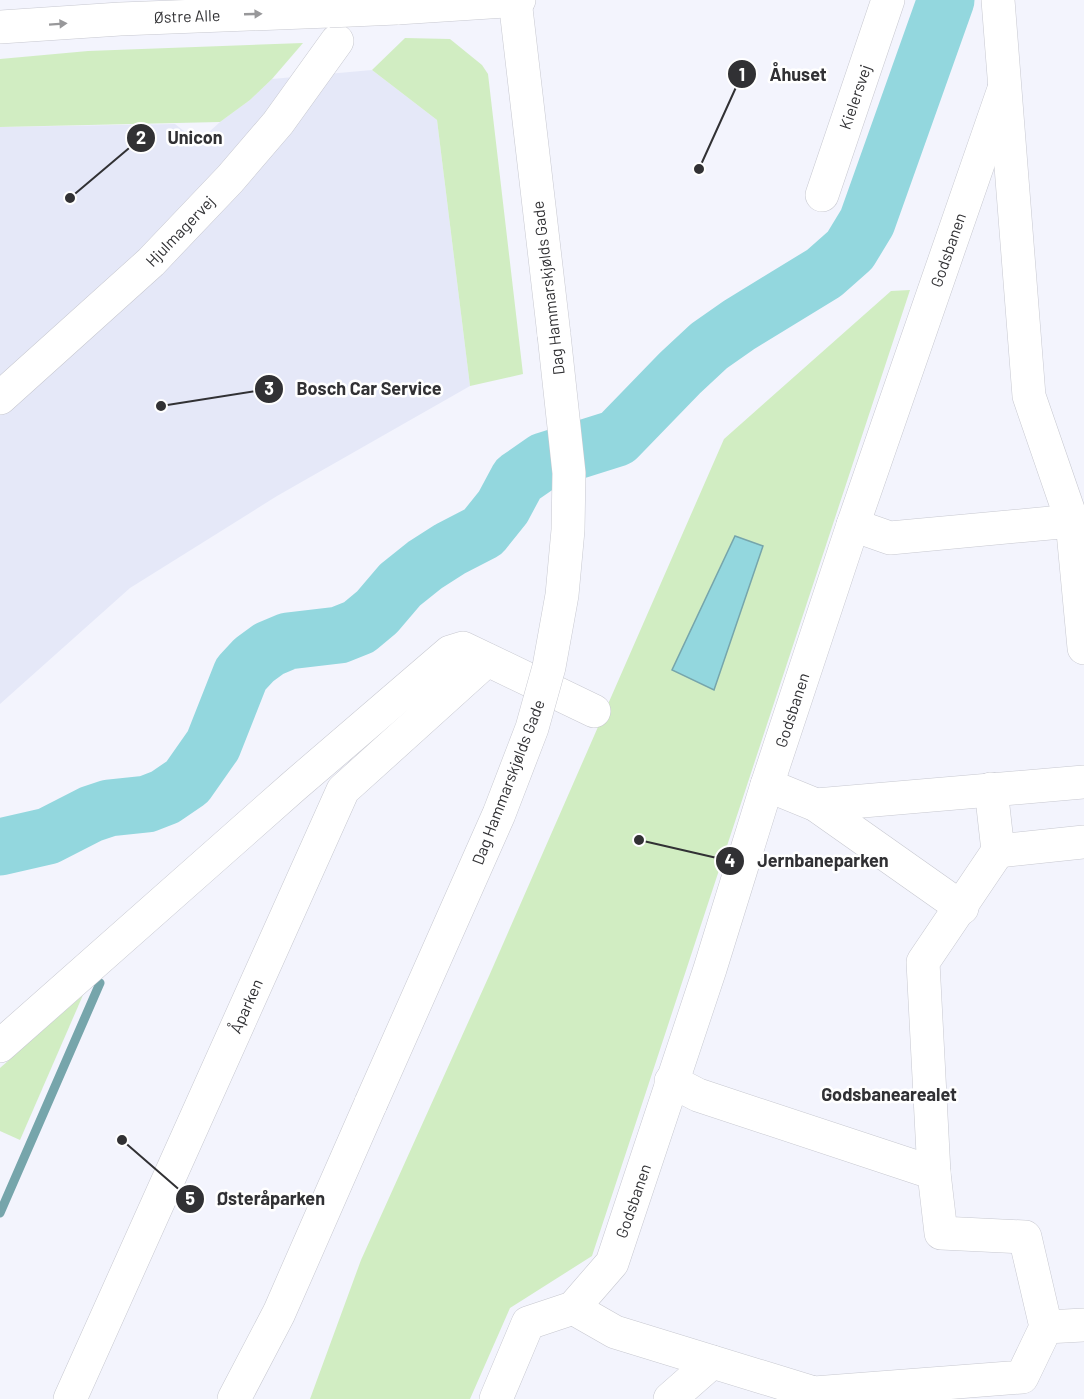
<svg xmlns="http://www.w3.org/2000/svg" width="1084" height="1399" font-family="Barlow,sans-serif">
<style>
.built{fill:#e5e8f8}
.green{fill:#d1edc2}
.water{fill:#93d7de;stroke:#76a5ab;stroke-width:1.5}
.lines{fill:none;stroke-linecap:round;stroke-linejoin:round}
.stream{stroke:#76a5ab;stroke-width:9}
.river{stroke:#93d7de;stroke-width:57}
.minor-casing{stroke:#c7c8d0;stroke-width:34}
.minor{stroke:#fff;stroke-width:33}
.minor-bridge-casing{stroke:#c7c8d0;stroke-width:34;stroke-linecap:butt}
.minor-bridge{stroke:#fff;stroke-width:33}
.oneway{fill:#98989a}
.labels{text-anchor:middle;stroke-width:5;stroke-linejoin:round;paint-order:stroke}
.street-label{font-size:16px;fill:#313134;stroke:#fff}
.neighbourhood-label{font-size:18px;font-weight:bold;fill:#313134;stroke:#fff}
.leader{fill:none;stroke:#313134;stroke-width:2}
.callout-dot{fill:#313134;stroke:#fff;stroke-width:2}
.mark-label{font-size:18px;text-anchor:middle;font-weight:bold;fill:#fff}
.callout-label{font-size:18px;text-anchor:middle;font-weight:bold;fill:#313134;stroke:#fff;stroke-width:5;stroke-linejoin:round;paint-order:stroke}
</style>
<rect width="100%" height="100%" fill="#f3f4fd"/>
<!-- built -->
<polygon class="built" points="372,70 437,120 470,386 277,496 130,588 0,704 0,127 175,124 198,142 220,122 250,100 272,79"/>
<!-- green -->
<g class="green">
<polygon points="405,38 450,39 482,65 488,74 523,374 470,386 437,120 372,70"/>
<polygon points="303,43 272,79 250,100 220,122 0,127 0,59 88,51"/>
<polygon points="910,290 592,1256 510,1308 470,1399 310,1399 361,1260 489,976 724,439 891,291"/>
<polygon points="83,995 20,1140 0,1131 0,1068"/>
</g>
<!-- water -->
<polygon class="water" points="735,536 763,546 714,690 672,670"/>
<g class="lines">
<!-- stream -->
<polyline class="stream" points="0,1213 100,983"/>
<!-- river -->
<polyline class="river" points="0,847 48,836 91,814 109,808 147,804 165,797 187,782 213,745 241,674 254,660 269,649 288,641 339,635 359,627 377,612 400,585 425,565 450,549 483,532 503,507 518,479 544,461 617,438 680,373 709,346 739,325 824,273 850,250 867,222 946,0"/>
<!-- minor casing -->
<g class="minor-casing">
<g id="minor">
<polyline points="515,0 554,335"/>
<polyline points="998,0 1029,396 1072,521 1084,648"/>
<polyline points="397,8 519,0"/>
<polyline points="0,27 120,19 329,11"/>
<polyline points="822,195 888,0"/>
<polyline points="0,398 151,262 230,179 278,123 337,41"/>
<polyline points="853,525 890,538 1072,521"/>
<polyline points="767,785 816,805 962,908"/>
<polyline points="816,805 1084,782"/>
<polyline points="998,851 1084,842"/>
<polyline points="0,1046 294,786 450,652 463,648 594,711"/>
<polyline points="671,1081 698,1095 934,1173"/>
<polyline points="573,1308 615,1332 814,1393 1022,1377 1046,1327 1025,1237 941,1233 934,1173 923,962 998,851 991,789"/>
<polyline points="1046,1327 1084,1325"/>
<polyline points="70,1399 343,790 487,660"/>
<polyline points="234,1399 279,1313 371,1103"/>
<polyline points="496,1399 528,1323 573,1308 612,1263 710,969 767,785 853,525 1004,89"/>
<polyline points="670,1399 712,1362"/>
</g>
</g>
<!-- minor -->
<use href="#minor" class="minor"/>
<!-- minor-bridge casing -->
<g class="minor-bridge-casing">
<g id="minor-bridge">
<polyline points="329,11 397,8"/>
<polyline points="371,1103 499,814 532,728 549,667 562,595 568,530 569,473 554,335"/>
</g>
</g>
<!-- minor-bridge -->
<use href="#minor-bridge" class="minor-bridge"/>
</g>
<!-- one-way arrows -->
<defs><path id="oneway-solid" d="M-6-.8H1V-3.2L6.5 0L1 3.2V.8H-6Z" transform="scale(1.5)"/></defs>
<g class="oneway">
<use href="#oneway-solid" transform="translate(253 14) rotate(-2)"/>
<use href="#oneway-solid" transform="translate(58 24) rotate(-4)"/>
</g>
<g class="labels">
<!-- street labels -->
<g class="street-label">
<text transform="translate(187 16) rotate(-2)" y="6">Østre Alle</text>
<text transform="translate(855 97) rotate(-71)" y="6">Kielersvej</text>
<text transform="translate(180 231) rotate(-46)" y="6">Hjulmagervej</text>
<text transform="translate(948 250) rotate(-71)" y="6">Godsbanen</text>
<text transform="translate(548 288) rotate(-97)" y="6">Dag Hammarskjølds Gade</text>
<text transform="translate(792 710) rotate(-72)" y="6">Godsbanen</text>
<text transform="translate(508 782) rotate(-69)" y="6">Dag Hammarskjølds Gade</text>
<text transform="translate(246 1006) rotate(-66)" y="6">Åparken</text>
<text transform="translate(633 1201) rotate(-71)" y="6">Godsbanen</text>
</g>
<!-- neighbourhood labels -->
<g class="neighbourhood-label">
<text x="889" y="1101">Godsbanearealet</text>
</g>
</g>
<!-- callouts -->
<path class="leader" d="M699 169L742 74M70 198L141 138M161 406L269 389M639 840L730 861M122 1140L190 1199"/>
<g class="callout-dot">
<circle cx="699" cy="169" r="6"/>
<circle cx="70" cy="198" r="6"/>
<circle cx="161" cy="406" r="6"/>
<circle cx="639" cy="840" r="6"/>
<circle cx="122" cy="1140" r="6"/>
<circle cx="742" cy="74" r="15"/>
<circle cx="141" cy="138" r="15"/>
<circle cx="269" cy="389" r="15"/>
<circle cx="730" cy="861" r="15"/>
<circle cx="190" cy="1199" r="15"/>
</g>
<g class="mark-label">
<text x="742" y="81">1</text>
<text x="141" y="144">2</text>
<text x="269" y="395">3</text>
<text x="730" y="867">4</text>
<text x="190" y="1205">5</text>
</g>
<g class="callout-label">
<text x="798" y="81">Åhuset</text>
<text x="195" y="144">Unicon</text>
<text x="369" y="395">Bosch Car Service</text>
<text x="823" y="867">Jernbaneparken</text>
<text x="271" y="1205">Østeråparken</text>
</g>
</svg>
